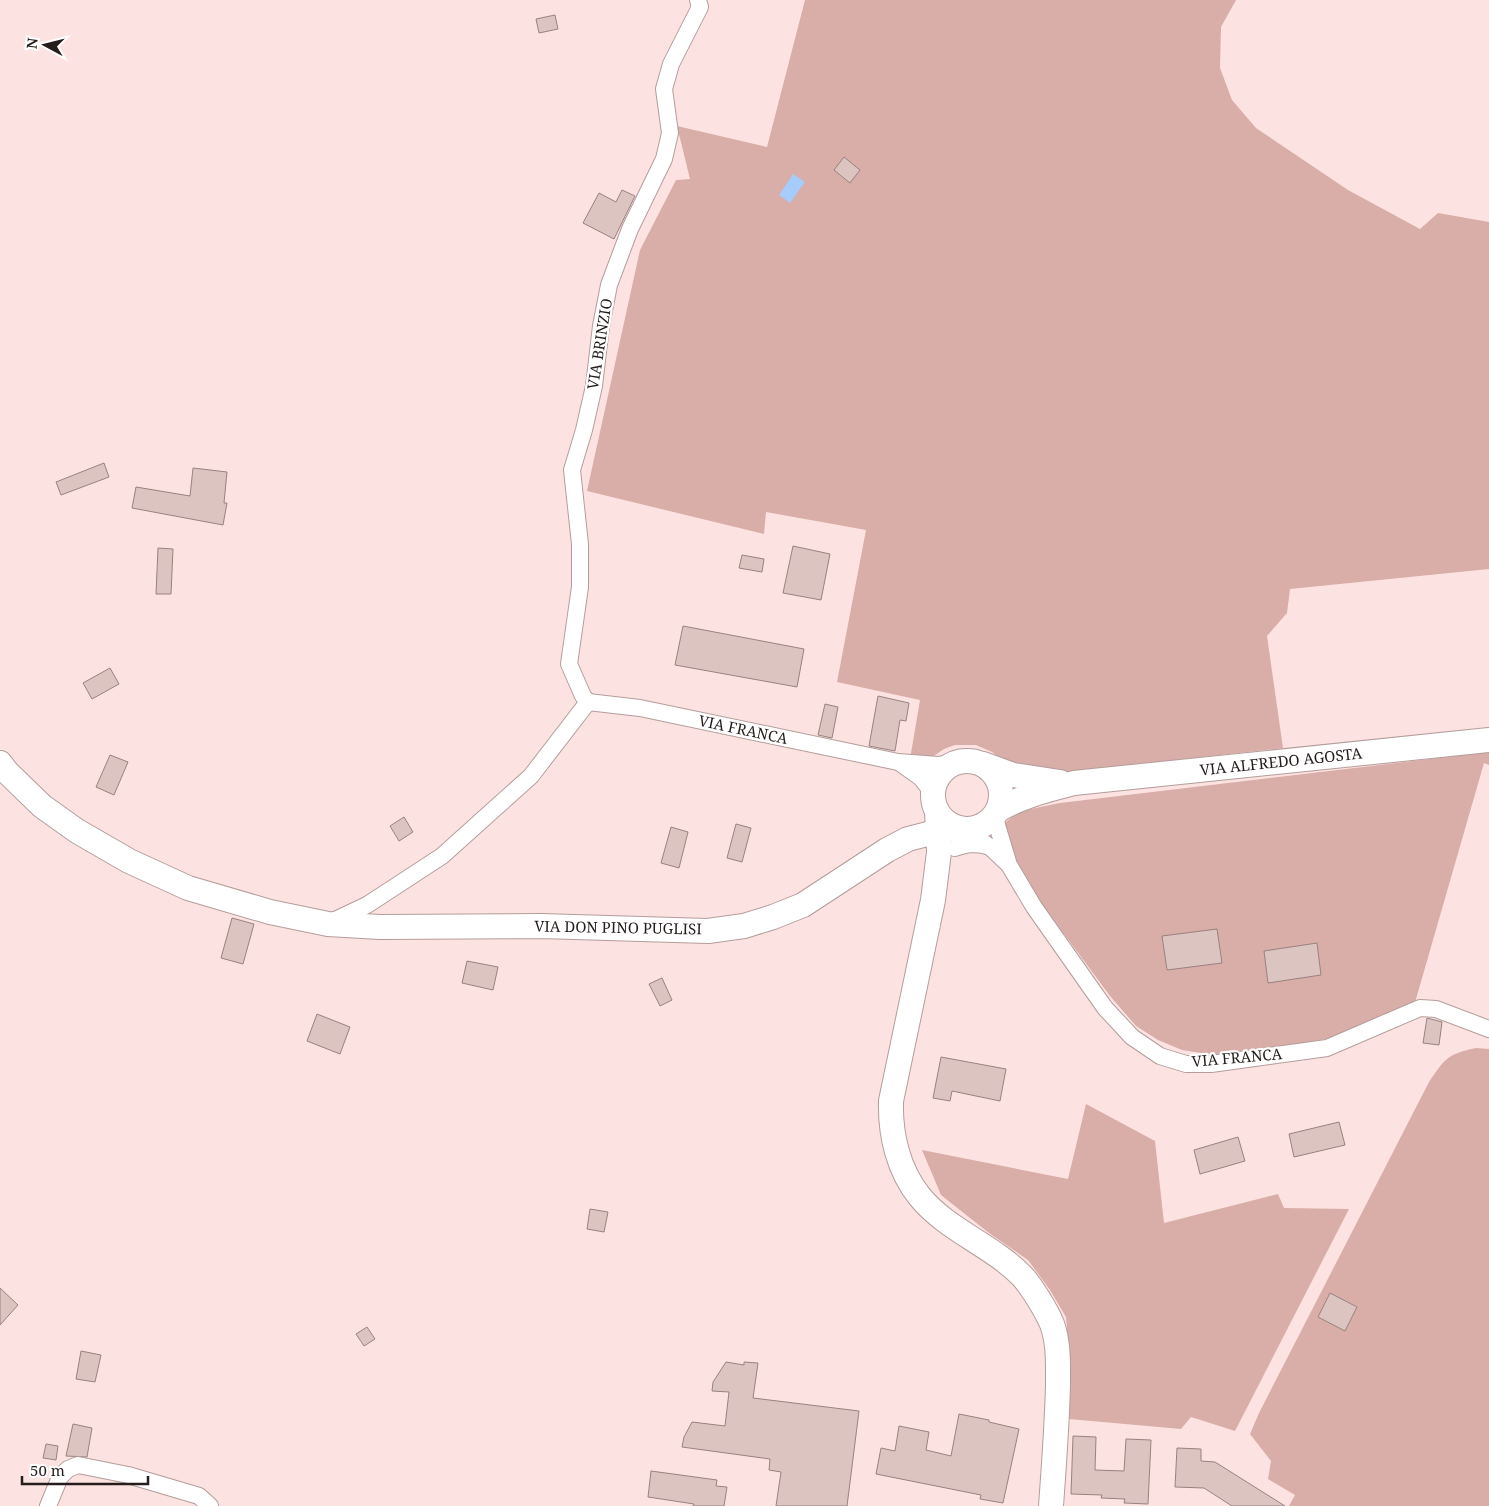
<svg xmlns="http://www.w3.org/2000/svg" width="1489" height="1506" font-family="'Noto Serif',serif">
<style>
.green{fill:#d9ada8}
.water{fill:#a6ccf9}
.building{fill:#dcc4c1;stroke:#988280}
.lines{fill:none;stroke-linecap:round;stroke-linejoin:round}
.street-casing{stroke:#b49d9b;stroke-width:18}
.secondary-casing{stroke:#b49d9b;stroke-width:26}
.street{stroke:#fff;stroke-width:16}
.secondary{stroke:#fff;stroke-width:24}
.labels{text-anchor:middle;stroke-width:4.5;stroke-linejoin:round;paint-order:stroke}
.street-label{font-size:15px;fill:#251d1c;stroke:#fff}
</style>
<rect width="100%" height="100%" fill="#fce3e1"/>
<!-- green -->
<g class="green">
<polygon points="805,0 1236,0 1221,27 1220,68 1232,100 1256,128 1348,190 1420,229 1438,213 1489,222 1489,569 1290,589 1287,613 1267,636 1283,748 1032,776 1016,771 992,752 976,745 955,745 944,749 928,760 910,759 920,700 837,682 866,530 766,512 764,534 587,491 640,250 676,180 690,179 677,126 767,147"/>
<polygon points="1489,752 1489,765 1484,763 1414,1006 1332,1038 1267,1049 1214,1055 1182,1050 1158,1040 1136,1026 1110,996 1013,865 1003,834 1005,823 1015,814 1031,809 1060,803"/>
<path d="M 1476,1048 L 1489,1049 L 1489,1506 L 1289,1506 L 1295,1495 L 1268,1479 L 1271,1461 L 1250,1434 L 1259,1413 L 1429,1082 C 1445,1058 1448,1054 1476,1048 Z"/>
<polygon points="1086,1104 1155,1141 1164,1223 1278,1194 1284,1208 1349,1209 1235,1431 1191,1417 1181,1429 1069,1419 1069,1353 1066,1317 1050,1290 1028,1260 989,1233 941,1195 922,1150 1068,1179"/>
</g>
<!-- water -->
<polygon class="water" points="793,174 805,182 790,203 779,195"/>
<!-- building -->
<g class="building">
<polygon points="555,15 558,29 539,33 536,19"/>
<polygon points="844,157 860,170 850,183 834,170"/>
<polygon points="622,190 635,196 614,239 583,223 599,193 616,202"/>
<polygon points="104,463 109,477 61,495 56,482"/>
<polygon points="193,468 227,472 224,503 227,503 223,525 132,508 136,487 190,496"/>
<polygon points="793,546 830,554 821,600 783,593"/>
<polygon points="158,548 173,549 171,594 156,594"/>
<polygon points="742,555 764,559 762,572 739,568"/>
<polygon points="683,626 804,649 797,687 675,665"/>
<polygon points="110,668 119,684 92,699 83,683"/>
<polygon points="878,696 909,703 906,721 900,720 895,751 869,746"/>
<polygon points="825,704 838,707 832,738 818,735"/>
<polygon points="110,755 128,762 114,795 96,787"/>
<polygon points="404,817 413,832 399,841 390,826"/>
<polygon points="736,824 751,828 742,862 727,858"/>
<polygon points="671,827 688,832 679,868 661,863"/>
<polygon points="232,918 254,924 243,964 221,958"/>
<polygon points="1217,929 1222,963 1167,970 1162,936"/>
<polygon points="1317,943 1321,975 1268,983 1264,951"/>
<polygon points="467,961 498,967 493,990 462,983"/>
<polygon points="662,978 672,1000 660,1006 649,984"/>
<polygon points="317,1014 350,1027 340,1054 307,1041"/>
<polygon points="1427,1018 1442,1022 1439,1045 1423,1043"/>
<polygon points="941,1057 1006,1069 1000,1101 952,1091 950,1101 933,1098"/>
<polygon points="1339,1122 1345,1145 1294,1157 1289,1134"/>
<polygon points="1238,1137 1245,1161 1200,1174 1194,1150"/>
<polygon points="590,1209 608,1212 604,1232 587,1229"/>
<polygon points="0,1288 18,1305 0,1325"/>
<polygon points="1330,1293 1357,1307 1345,1331 1318,1317"/>
<polygon points="367,1327 375,1339 364,1346 356,1334"/>
<polygon points="81,1351 101,1355 95,1382 76,1379"/>
<polygon points="726,1362 744,1365 744,1362 758,1363 753,1398 859,1411 847,1506 776,1506 781,1472 769,1470 770,1459 682,1447 684,1437 692,1422 725,1426 729,1392 712,1391 713,1382"/>
<polygon points="959,1414 989,1420 989,1422 1019,1429 1003,1503 980,1499 981,1495 876,1474 881,1448 895,1451 899,1426 929,1432 926,1450 951,1456"/>
<polygon points="73,1424 92,1428 87,1457 66,1456"/>
<polygon points="1073,1436 1096,1437 1095,1470 1124,1471 1126,1439 1151,1440 1148,1504 1124,1503 1125,1499 1101,1498 1102,1495 1071,1494"/>
<polygon points="46,1444 58,1446 56,1460 43,1458"/>
<polygon points="1177,1448 1201,1449 1201,1461 1215,1462 1285,1506 1232,1506 1204,1488 1175,1487"/>
<polygon points="651,1471 717,1480 716,1486 727,1487 724,1506 693,1506 694,1504 648,1497"/>
</g>
<g class="lines">
<!-- street casing -->
<g class="street-casing">
<g id="street">
<polyline points="588,702 583,696 569,664 580,587 580,544 572,470 584,430 594,386 601,326 609,285 630,229 664,159 670,133 664,89 671,64 700,7 698,0"/>
<polyline points="588,702 640,708 898,762 938,765 954,763"/>
<polyline points="900,763 921,778 932,792"/>
<polyline points="994,815 1009,865 1034,907 1105,1008 1132,1037 1160,1056 1186,1064 1211,1064 1327,1048 1420,1008 1436,1009 1489,1029"/>
<polyline points="963,829 990,847 1008,864"/>
<path d="M 955,848 C 967,844 975,843 987,846"/>
<polyline points="329,923 367,905 442,856 531,776 588,702"/>
<polyline points="48,1506 60,1477 68,1469 78,1465 128,1475 199,1496 210,1506"/>
</g>
</g>
<!-- secondary casing -->
<g class="secondary-casing">
<g id="secondary">
<circle cx="967" cy="795" r="34"/>
<polyline points="0,763 7,772 42,806 77,831 129,861 188,888 270,912 328,924 380,927 541,926 708,931 744,926 773,917 803,905 887,850 908,839 939,831 959,828"/>
<polyline points="983,764 1013,775 1060,782"/>
<path d="M 998,810 C 1022,796 1047,790 1074,783 L 1489,740"/>
<path d="M 937,811 L 939,852 L 933,900 L 891,1101 C 890,1134 898,1170 920,1197 C 947,1230 993,1246 1022,1276 C 1032,1287 1046,1310 1052,1324 C 1059,1343 1058,1365 1058,1385 C 1057,1425 1054,1465 1051,1506"/>
</g>
</g>
<!-- street -->
<use href="#street" class="street"/>
<!-- secondary -->
<use href="#secondary" class="secondary"/>
</g>
<g class="labels">
<!-- street labels -->
<g class="street-label">
<text transform="translate(600 344) rotate(-81)" y="5">VIA BRINZIO</text>
<text transform="translate(743 730) rotate(12)" y="5">VIA FRANCA</text>
<text transform="translate(1281 762) rotate(-6)" y="5">VIA ALFREDO AGOSTA</text>
<text transform="translate(618 928) rotate(1)" y="5">VIA DON PINO PUGLISI</text>
<text transform="translate(1237 1058) rotate(-5)" y="5">VIA FRANCA</text>
</g>
</g>
<!-- north arrow -->
<g transform="translate(45 45) rotate(277)" stroke="#ffffff" stroke-width="4" paint-order="stroke">
<path d="M0-4L9 19L0 12L-9 19Z" fill="#251d1c"/>
<text y="-8" font-size="14" font-weight="bold" text-anchor="middle" fill="#251d1c">N</text>
</g>
<!-- scale -->
<path d="M22 1476v8h126v-8" fill="none" stroke="#251d1c" stroke-width="2.5"/>
<text x="30" y="1476" font-size="15" fill="#251d1c" stroke="#ffffff" stroke-width="4" paint-order="stroke">50 m</text>
</svg>
